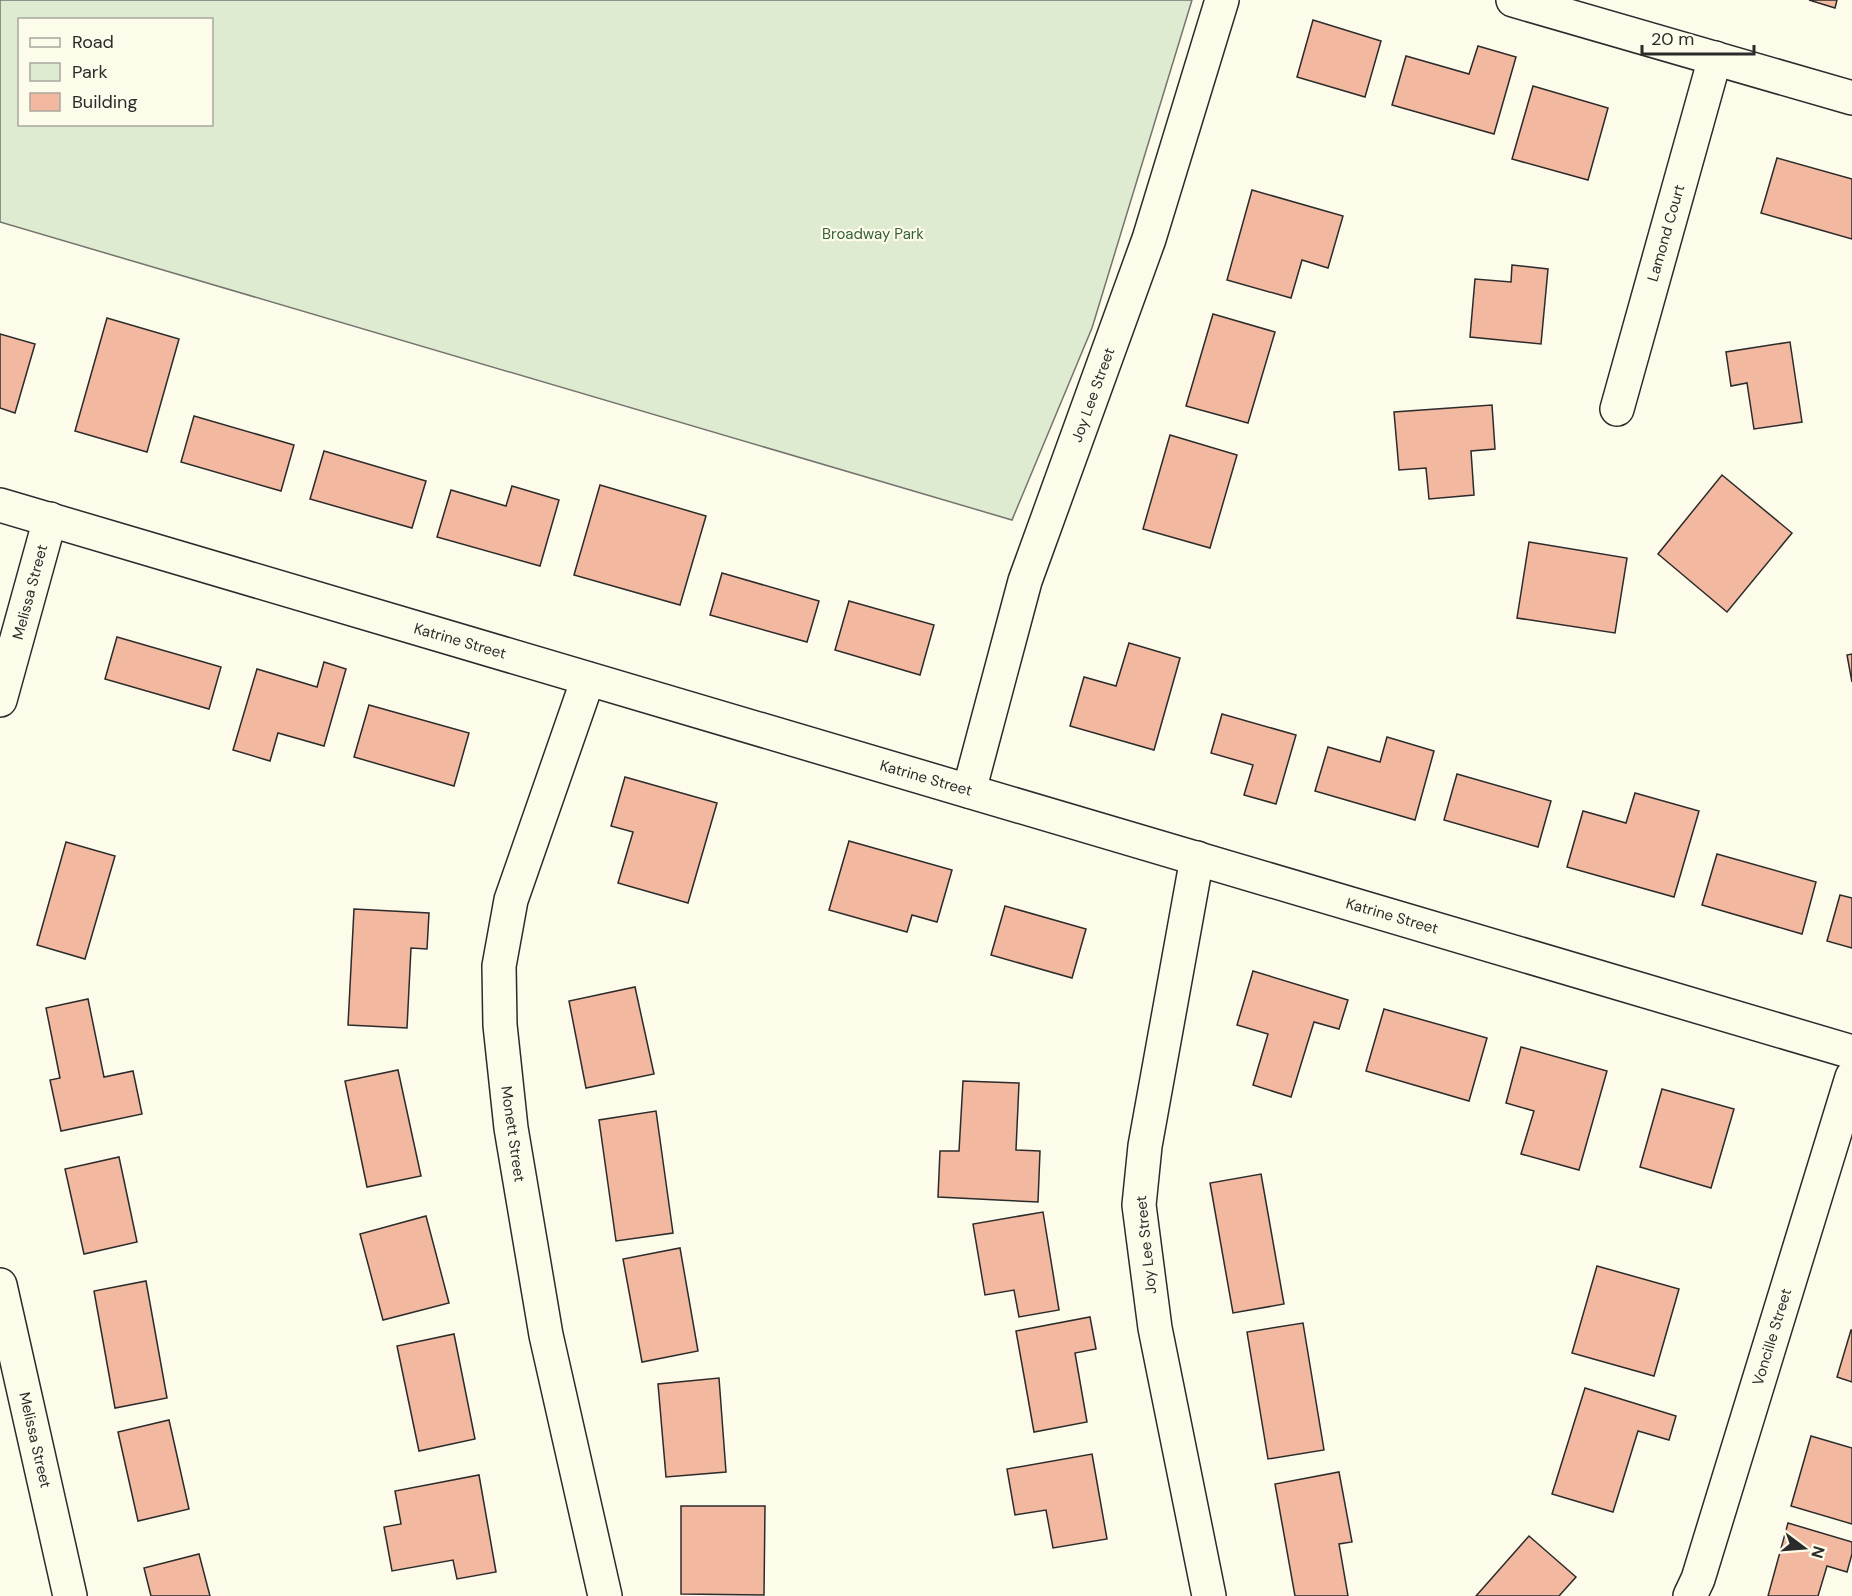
<svg xmlns="http://www.w3.org/2000/svg" width="1852" height="1596" font-family="'DM Sans',sans-serif">
<style>
.green{fill:#deebd1;stroke:#74746e;stroke-width:1.5;fill-rule:evenodd}
.building{fill:#f2b8a0;stroke:#2b2b2b;stroke-width:1.5}
.lines{fill:none;stroke-linecap:round;stroke-linejoin:round}
.minor-casing{stroke:#2b2b2b;stroke-width:36}
.minor{stroke:#fdfbea;stroke-width:33}
.labels{text-anchor:middle;stroke-width:4.5;stroke-linejoin:round;paint-order:stroke}
.street-label{font-size:15px;fill:#2b2b2b;stroke:#fdfbea}
.park-label{font-size:15px;fill:#34623c;stroke:#fdfbea}
</style>
<rect width="100%" height="100%" fill="#fdfbea"/>
<!-- green -->
<path class="green" d="M 0,0 L 1192,0 L 1092,328 L 1012,520 L 0,222 ZM 20,20 L 212,20 L 212,124 L 20,124 Z"/>
<!-- building -->
<g class="building">
<polygon points="1809,0 1837,0 1835,8"/>
<polygon points="1313,20 1381,41 1365,97 1297,77"/>
<polygon points="1478,46 1516,57 1494,134 1392,105 1406,56 1469,74"/>
<polygon points="1533,86 1608,108 1588,180 1512,159"/>
<polygon points="1777,158 1852,179 1852,239 1761,213"/>
<polygon points="1252,190 1343,216 1328,268 1302,260 1291,298 1227,280"/>
<polygon points="1512,265 1548,269 1541,344 1470,337 1475,279 1511,282"/>
<polygon points="1213,314 1275,332 1248,423 1186,406"/>
<polygon points="107,318 179,339 147,452 75,431"/>
<polygon points="0,334 35,344 15,413 0,408"/>
<polygon points="1790,342 1802,422 1754,429 1747,383 1731,386 1726,352"/>
<polygon points="1492,405 1495,449 1471,451 1474,495 1429,499 1426,468 1399,470 1394,412"/>
<polygon points="194,416 294,445 281,491 181,462"/>
<polygon points="1170,435 1237,455 1210,548 1143,529"/>
<polygon points="324,451 426,481 412,528 310,499"/>
<polygon points="1722,475 1792,533 1727,612 1658,554"/>
<polygon points="600,485 706,516 680,605 574,575"/>
<polygon points="512,486 559,500 540,566 437,537 451,490 506,506"/>
<polygon points="1529,542 1627,558 1615,633 1517,618"/>
<polygon points="722,573 819,601 807,642 710,615"/>
<polygon points="849,601 934,625 920,675 835,650"/>
<polygon points="117,637 221,667 209,709 105,679"/>
<polygon points="1129,643 1180,658 1154,750 1070,726 1084,677 1116,686"/>
<polygon points="1852,654 1852,682 1847,655"/>
<polygon points="324,662 346,669 324,746 278,733 270,761 233,750 257,669 317,687"/>
<polygon points="369,705 469,733 454,786 354,757"/>
<polygon points="1222,714 1296,735 1276,804 1244,795 1253,765 1211,753"/>
<polygon points="1387,737 1434,751 1415,820 1315,791 1328,747 1380,762"/>
<polygon points="1457,774 1551,801 1538,847 1444,820"/>
<polygon points="625,777 717,803 688,903 618,883 633,832 611,826"/>
<polygon points="1635,793 1699,811 1674,897 1567,867 1583,811 1626,823"/>
<polygon points="849,841 952,870 937,922 912,915 907,932 829,910"/>
<polygon points="66,842 115,856 85,959 37,945"/>
<polygon points="1717,854 1816,882 1802,934 1702,905"/>
<polygon points="1840,895 1852,898 1852,948 1827,941"/>
<polygon points="1005,906 1086,929 1072,978 991,955"/>
<polygon points="354,909 429,913 427,949 411,948 407,1028 348,1025"/>
<polygon points="1253,971 1348,1000 1339,1029 1314,1022 1291,1097 1253,1085 1268,1034 1237,1025"/>
<polygon points="635,987 654,1074 586,1088 569,1001"/>
<polygon points="88,999 104,1077 133,1071 142,1114 61,1131 50,1080 60,1078 46,1008"/>
<polygon points="1384,1009 1487,1038 1469,1101 1366,1071"/>
<polygon points="1521,1047 1607,1071 1579,1170 1521,1154 1534,1111 1506,1103"/>
<polygon points="398,1070 421,1176 367,1187 345,1081"/>
<polygon points="963,1081 1019,1083 1016,1150 1040,1151 1038,1202 938,1197 940,1151 959,1151"/>
<polygon points="1662,1089 1734,1109 1711,1188 1640,1167"/>
<polygon points="656,1111 673,1233 616,1241 599,1120"/>
<polygon points="119,1157 137,1242 84,1254 65,1169"/>
<polygon points="1261,1174 1284,1304 1233,1313 1210,1183"/>
<polygon points="1043,1212 1059,1310 1019,1317 1014,1290 985,1295 973,1224"/>
<polygon points="426,1216 449,1303 383,1320 360,1234"/>
<polygon points="680,1248 698,1351 642,1362 623,1259"/>
<polygon points="1597,1266 1679,1289 1654,1376 1572,1353"/>
<polygon points="146,1281 167,1398 115,1408 94,1291"/>
<polygon points="1090,1317 1096,1349 1075,1353 1087,1422 1034,1432 1016,1331"/>
<polygon points="1303,1323 1324,1450 1268,1459 1247,1332"/>
<polygon points="1851,1330 1852,1330 1852,1382 1837,1377"/>
<polygon points="454,1334 475,1439 419,1451 397,1346"/>
<polygon points="719,1378 726,1472 666,1477 658,1384"/>
<polygon points="1585,1388 1676,1416 1669,1440 1638,1431 1613,1512 1552,1494"/>
<polygon points="169,1420 189,1509 138,1521 118,1432"/>
<polygon points="1811,1436 1852,1448 1852,1524 1791,1506"/>
<polygon points="1092,1454 1107,1539 1053,1548 1046,1510 1015,1515 1007,1469"/>
<polygon points="1339,1472 1352,1542 1339,1544 1348,1596 1295,1596 1275,1484"/>
<polygon points="479,1475 496,1572 457,1579 453,1560 392,1571 384,1527 401,1524 395,1491"/>
<polygon points="681,1506 765,1506 764,1595 681,1594"/>
<polygon points="1788,1523 1852,1542 1852,1554 1847,1572 1827,1566 1818,1596 1768,1596"/>
<polygon points="1529,1536 1576,1577 1559,1596 1476,1596"/>
<polygon points="199,1554 210,1596 151,1596 144,1568"/>
</g>
<g class="lines">
<!-- minor casing -->
<g class="minor-casing">
<g id="minor">
<polyline points="1513,0 1852,98"/>
<polyline points="1617,409 1715,58"/>
<polyline points="0,505 1852,1052"/>
<polyline points="588,679 511,900 499,966 500,1025 511,1128 546,1335 605,1596"/>
<polyline points="0,700 50,519"/>
<polyline points="969,791 1025,581 1149,239 1222,0"/>
<polyline points="1197,858 1145,1146 1139,1205 1155,1328 1209,1596"/>
<polyline points="0,1285 70,1596"/>
<polyline points="1690,1596 1698,1579 1852,1077"/>
</g>
</g>
<!-- minor -->
<use href="#minor" class="minor"/>
</g>
<g class="labels">
<!-- street labels -->
<g class="street-label">
<text transform="translate(1666 233) rotate(-74)" y="5">Lamond Court</text>
<text transform="translate(1093 395) rotate(-70)" y="5">Joy Lee Street</text>
<text transform="translate(30 592) rotate(-75)" y="5">Melissa Street</text>
<text transform="translate(460 641) rotate(16)" y="5">Katrine Street</text>
<text transform="translate(926 778) rotate(16)" y="5">Katrine Street</text>
<text transform="translate(1392 916) rotate(16)" y="5">Katrine Street</text>
<text transform="translate(513 1134) rotate(82)" y="5">Monett Street</text>
<text transform="translate(1146 1245) rotate(-96)" y="5">Joy Lee Street</text>
<text transform="translate(1772 1337) rotate(-73)" y="5">Voncille Street</text>
<text transform="translate(35 1440) rotate(77)" y="5">Melissa Street</text>
</g>
<!-- park labels -->
<g class="park-label">
<text x="873" y="239">Broadway Park</text>
</g>
</g>
<!-- legend -->
<rect x="18" y="18" width="195" height="108" fill="#fdfbea" stroke="#a9a89e" stroke-width="1.5"/>
<rect x="30" y="38" width="30" height="9" fill="#fdfbea" stroke="#a9a89e" stroke-width="1.5"/>
<text x="72" y="48" font-size="18" fill="#2b2b2b">Road</text>
<rect x="30" y="63" width="30" height="18" fill="#deebd1" stroke="#a9a89e" stroke-width="1.5"/>
<text x="72" y="78" font-size="18" fill="#2b2b2b">Park</text>
<rect x="30" y="93" width="30" height="18" fill="#f2b8a0" stroke="#a9a89e" stroke-width="1.5"/>
<text x="72" y="108" font-size="18" fill="#2b2b2b">Building</text>
<!-- north arrow -->
<g transform="translate(1804 1548) rotate(106)" stroke="#fdfbea" stroke-width="4.5" paint-order="stroke">
<path d="M0-4.5L10 22L0 15L-10 22Z" fill="#2b2b2b"/>
<text y="-9" font-size="16" font-weight="bold" text-anchor="middle" fill="#2b2b2b">N</text>
</g>
<!-- scale -->
<path d="M1642 45v9h112v-9" fill="none" stroke="#2b2b2b" stroke-width="3"/>
<text x="1651" y="45" font-size="18" fill="#2b2b2b" stroke="#fdfbea" stroke-width="4.5" paint-order="stroke">20 m</text>
</svg>
